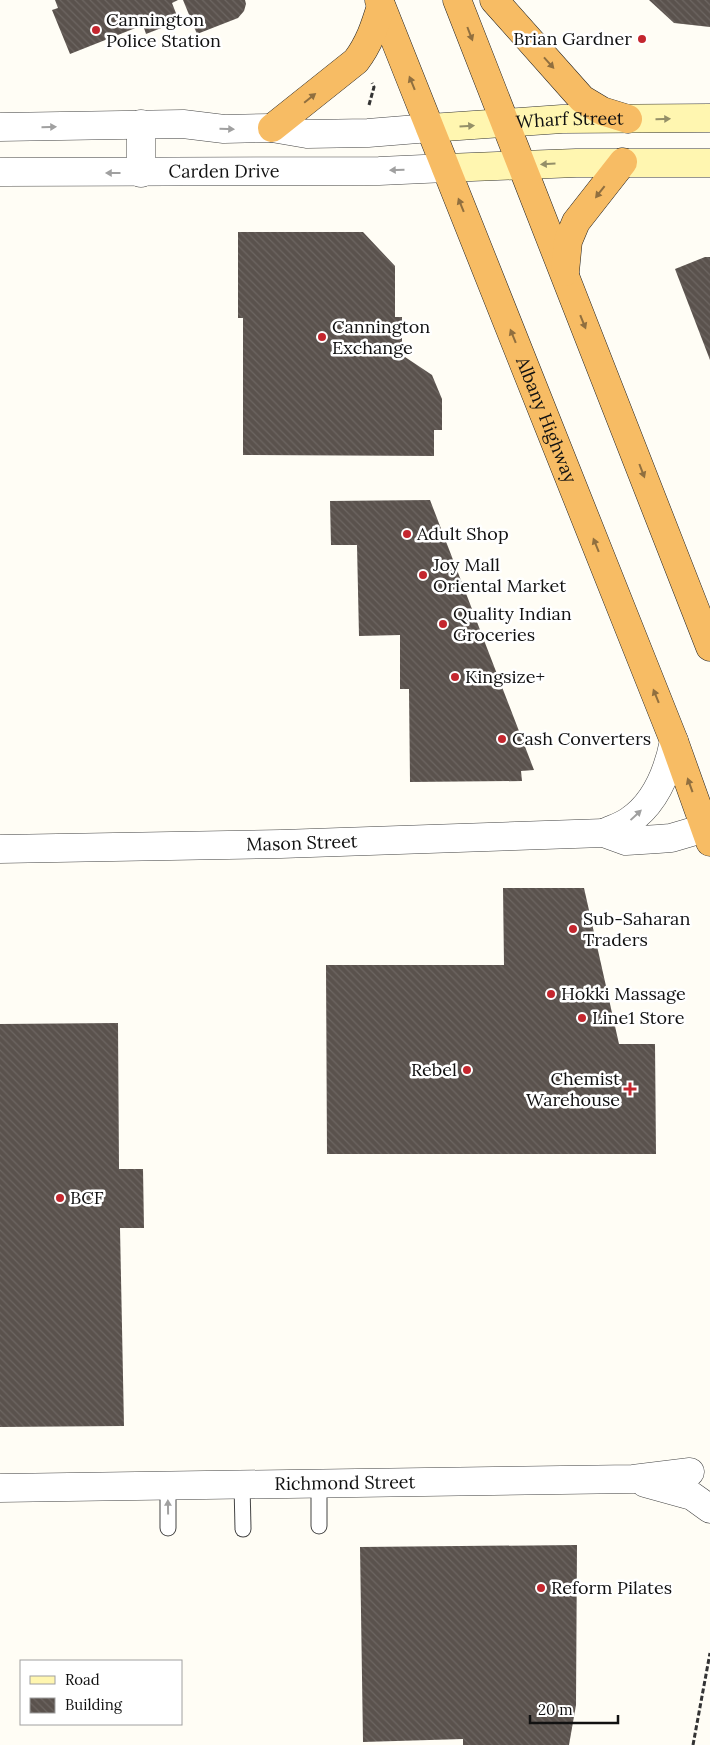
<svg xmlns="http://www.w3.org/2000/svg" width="710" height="1745" font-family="Lora,serif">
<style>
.building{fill:url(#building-back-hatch)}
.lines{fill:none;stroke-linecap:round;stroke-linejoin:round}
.service-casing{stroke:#444;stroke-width:17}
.minor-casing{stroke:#444;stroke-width:29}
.tertiary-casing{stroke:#444;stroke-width:29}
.secondary-casing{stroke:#333;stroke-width:29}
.trunk-casing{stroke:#222;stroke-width:29}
.path{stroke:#333;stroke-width:3;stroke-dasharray:5 2.5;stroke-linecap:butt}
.service{stroke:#fff;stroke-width:15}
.minor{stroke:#fff;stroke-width:28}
.tertiary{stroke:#fff;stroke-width:28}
.secondary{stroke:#fff6b0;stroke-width:28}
.trunk{stroke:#f7bc64;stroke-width:28}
.oneway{fill:#906f3f}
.oneway2{fill:#948f68}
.oneway3{fill:#a0a0a0}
.poi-dot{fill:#c4262e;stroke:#fff;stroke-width:2}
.labels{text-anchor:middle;stroke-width:5;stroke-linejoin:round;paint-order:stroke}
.poi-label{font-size:18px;fill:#111;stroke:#fff;text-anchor:start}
.street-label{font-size:18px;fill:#111;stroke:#fff}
</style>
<defs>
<pattern id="building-back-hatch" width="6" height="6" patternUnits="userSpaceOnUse" patternTransform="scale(1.25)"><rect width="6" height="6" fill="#5a524d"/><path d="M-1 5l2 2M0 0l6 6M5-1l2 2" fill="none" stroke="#6d6662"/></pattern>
</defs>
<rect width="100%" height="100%" fill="#fffdf5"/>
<!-- building -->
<g class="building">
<polygon points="55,0 178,0 172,3 179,21 146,34 143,25 70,54 52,10 58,8"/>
<polygon points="183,0 245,0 246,4 244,11 238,18 197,34"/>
<polygon points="649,0 710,0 710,27 674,23"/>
<polygon points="238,232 363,232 395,266 395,317 402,317 402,355 432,375 442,399 442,430 434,430 434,456 243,455 243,318 238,318"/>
<polygon points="705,257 710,257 710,360 675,269"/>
<polygon points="430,500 534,770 521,771 522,781 410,782 409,689 400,689 400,635 359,636 357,545 331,545 330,501"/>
<polygon points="503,888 584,888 619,1044 655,1044 656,1154 327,1154 326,965 504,965"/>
<polygon points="118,1023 119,1169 143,1169 144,1228 120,1228 124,1426 0,1427 0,1024"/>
<polygon points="577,1545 576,1705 569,1745 463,1745 463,1739 363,1742 360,1547"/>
</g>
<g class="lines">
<!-- service casing -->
<g class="service-casing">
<g id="service">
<polyline points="242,1484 243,1529"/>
<polyline points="168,1486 168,1528"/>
<polyline points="319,1526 319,1483"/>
</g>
</g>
<!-- minor casing -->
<g class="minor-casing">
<g id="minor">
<path d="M 604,833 C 612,829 622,826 629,821 C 656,803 668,771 674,741"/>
<path id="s1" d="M 0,849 L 281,844 L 604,833 L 626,841 L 658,839 L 671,838 L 705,828"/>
<polyline points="645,1483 692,1496 710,1509"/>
<path id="s2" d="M 0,1488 L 633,1479 L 690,1472"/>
</g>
</g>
<!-- tertiary casing -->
<g class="tertiary-casing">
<g id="tertiary">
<polyline points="141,124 141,173"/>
<polyline points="0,127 183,124 224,129 272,128 307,134 368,133 430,128"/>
<path id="s3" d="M 0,172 L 379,171 L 446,168"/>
</g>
</g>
<!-- secondary casing -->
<g class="secondary-casing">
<g id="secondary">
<path id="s4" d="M 430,128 L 562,119 L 710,118"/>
<polyline points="446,168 576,163 710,163"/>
</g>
</g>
<!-- trunk casing -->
<g class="trunk-casing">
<g id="trunk">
<path id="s5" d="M 379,0 L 674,741 L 710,842"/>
<polyline points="457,0 710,647"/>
<polyline points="494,0 582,99 602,111 628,119"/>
<path d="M 272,128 L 356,61 C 369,44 375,26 381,6"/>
<polyline points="565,272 568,241 576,222 623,162"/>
</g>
</g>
<!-- path -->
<g class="path">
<polyline points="369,105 374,87 372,83"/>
<polyline points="693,1745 710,1653"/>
</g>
<!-- service -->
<use href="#service" class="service"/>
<!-- minor -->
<use href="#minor" class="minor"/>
<!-- tertiary -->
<use href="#tertiary" class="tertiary"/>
<!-- secondary -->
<use href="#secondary" class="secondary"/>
<!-- trunk -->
<use href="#trunk" class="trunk"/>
</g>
<!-- one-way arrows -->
<defs><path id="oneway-solid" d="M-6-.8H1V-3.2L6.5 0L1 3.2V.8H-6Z" transform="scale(1.25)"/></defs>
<g class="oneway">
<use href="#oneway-solid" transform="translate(470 34) rotate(69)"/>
<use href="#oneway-solid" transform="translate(549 63) rotate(48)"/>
<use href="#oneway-solid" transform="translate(412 83) rotate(-112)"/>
<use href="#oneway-solid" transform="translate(310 98) rotate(-39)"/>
<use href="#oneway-solid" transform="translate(600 192) rotate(128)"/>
<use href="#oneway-solid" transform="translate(461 205) rotate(-112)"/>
<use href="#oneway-solid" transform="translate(583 322) rotate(68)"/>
<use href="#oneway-solid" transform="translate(513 336) rotate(-112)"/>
<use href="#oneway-solid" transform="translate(642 471) rotate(69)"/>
<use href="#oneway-solid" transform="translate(596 545) rotate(-112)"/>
<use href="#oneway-solid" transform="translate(656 696) rotate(-112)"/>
<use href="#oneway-solid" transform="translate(690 785) rotate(-110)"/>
</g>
<g class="oneway2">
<use href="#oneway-solid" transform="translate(663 119) rotate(-1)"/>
<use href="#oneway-solid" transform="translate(467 126) rotate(-4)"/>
<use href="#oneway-solid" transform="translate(548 164) rotate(177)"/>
</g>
<g class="oneway3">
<use href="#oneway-solid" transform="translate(49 127) rotate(-1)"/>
<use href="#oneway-solid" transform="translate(227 129) rotate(2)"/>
<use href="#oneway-solid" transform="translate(397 170) rotate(178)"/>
<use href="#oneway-solid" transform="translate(113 173) rotate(-180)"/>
<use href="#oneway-solid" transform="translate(636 815) rotate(-43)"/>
<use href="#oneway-solid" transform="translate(168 1507) rotate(-91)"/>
</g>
<!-- markers -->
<g class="poi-dot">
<circle cx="96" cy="30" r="5"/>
<circle cx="642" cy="39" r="5"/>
<circle cx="322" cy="337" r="5"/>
<circle cx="407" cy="534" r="5"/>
<circle cx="423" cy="575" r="5"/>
<circle cx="443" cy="624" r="5"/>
<circle cx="455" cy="677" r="5"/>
<circle cx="502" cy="739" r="5"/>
<circle cx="573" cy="929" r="5"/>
<circle cx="551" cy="994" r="5"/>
<circle cx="582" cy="1018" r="5"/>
<circle cx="467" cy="1070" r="5"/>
<path d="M627.5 1081.5h5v5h5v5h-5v5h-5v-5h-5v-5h5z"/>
<circle cx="60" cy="1198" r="5"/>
<circle cx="541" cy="1588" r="5"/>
</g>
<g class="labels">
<!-- poi labels -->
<g class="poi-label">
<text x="106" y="26">Cannington<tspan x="106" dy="21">Police Station</tspan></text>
<text x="632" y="45" text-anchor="end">Brian Gardner</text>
<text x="332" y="333">Cannington<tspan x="332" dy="21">Exchange</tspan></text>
<text x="417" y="540">Adult Shop</text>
<text x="433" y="571">Joy Mall<tspan x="433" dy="21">Oriental Market</tspan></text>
<text x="453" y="620">Quality Indian<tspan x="453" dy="21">Groceries</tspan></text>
<text x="465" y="683">Kingsize+</text>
<text x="512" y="745">Cash Converters</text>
<text x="583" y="925">Sub-Saharan<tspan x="583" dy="21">Traders</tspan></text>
<text x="561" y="1000">Hokki Massage</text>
<text x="592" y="1024">Line1 Store</text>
<text x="457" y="1076" text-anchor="end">Rebel</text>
<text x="620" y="1085" text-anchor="end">Chemist<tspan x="620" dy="21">Warehouse</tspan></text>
<text x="70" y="1204">BCF</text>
<text x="551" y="1594">Reform Pilates</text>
</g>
<!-- street labels -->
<g class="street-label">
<text dy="6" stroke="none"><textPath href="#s4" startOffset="140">Wharf Street</textPath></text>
<text dy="6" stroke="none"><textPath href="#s3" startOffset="224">Carden Drive</textPath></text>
<text dy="6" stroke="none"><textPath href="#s5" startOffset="452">Albany Highway</textPath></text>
<text dy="6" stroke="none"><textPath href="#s1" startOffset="302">Mason Street</textPath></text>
<text dy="6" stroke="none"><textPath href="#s2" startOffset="345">Richmond Street</textPath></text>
</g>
</g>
<!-- legend -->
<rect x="20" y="1660" width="162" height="65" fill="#ffffff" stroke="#a0a0a0"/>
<rect x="30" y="1676" width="25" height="8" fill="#fff6b0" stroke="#a0a0a0"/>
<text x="65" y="1685" font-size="15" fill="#111111">Road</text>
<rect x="30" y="1698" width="25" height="15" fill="url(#building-back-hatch)" stroke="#a0a0a0"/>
<text x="65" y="1710" font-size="15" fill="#111111">Building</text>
<!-- scale -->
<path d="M530 1715v8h88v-8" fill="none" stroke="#111111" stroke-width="2.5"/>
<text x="538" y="1715" font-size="15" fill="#111111" stroke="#ffffff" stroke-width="4" paint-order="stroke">20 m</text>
</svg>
